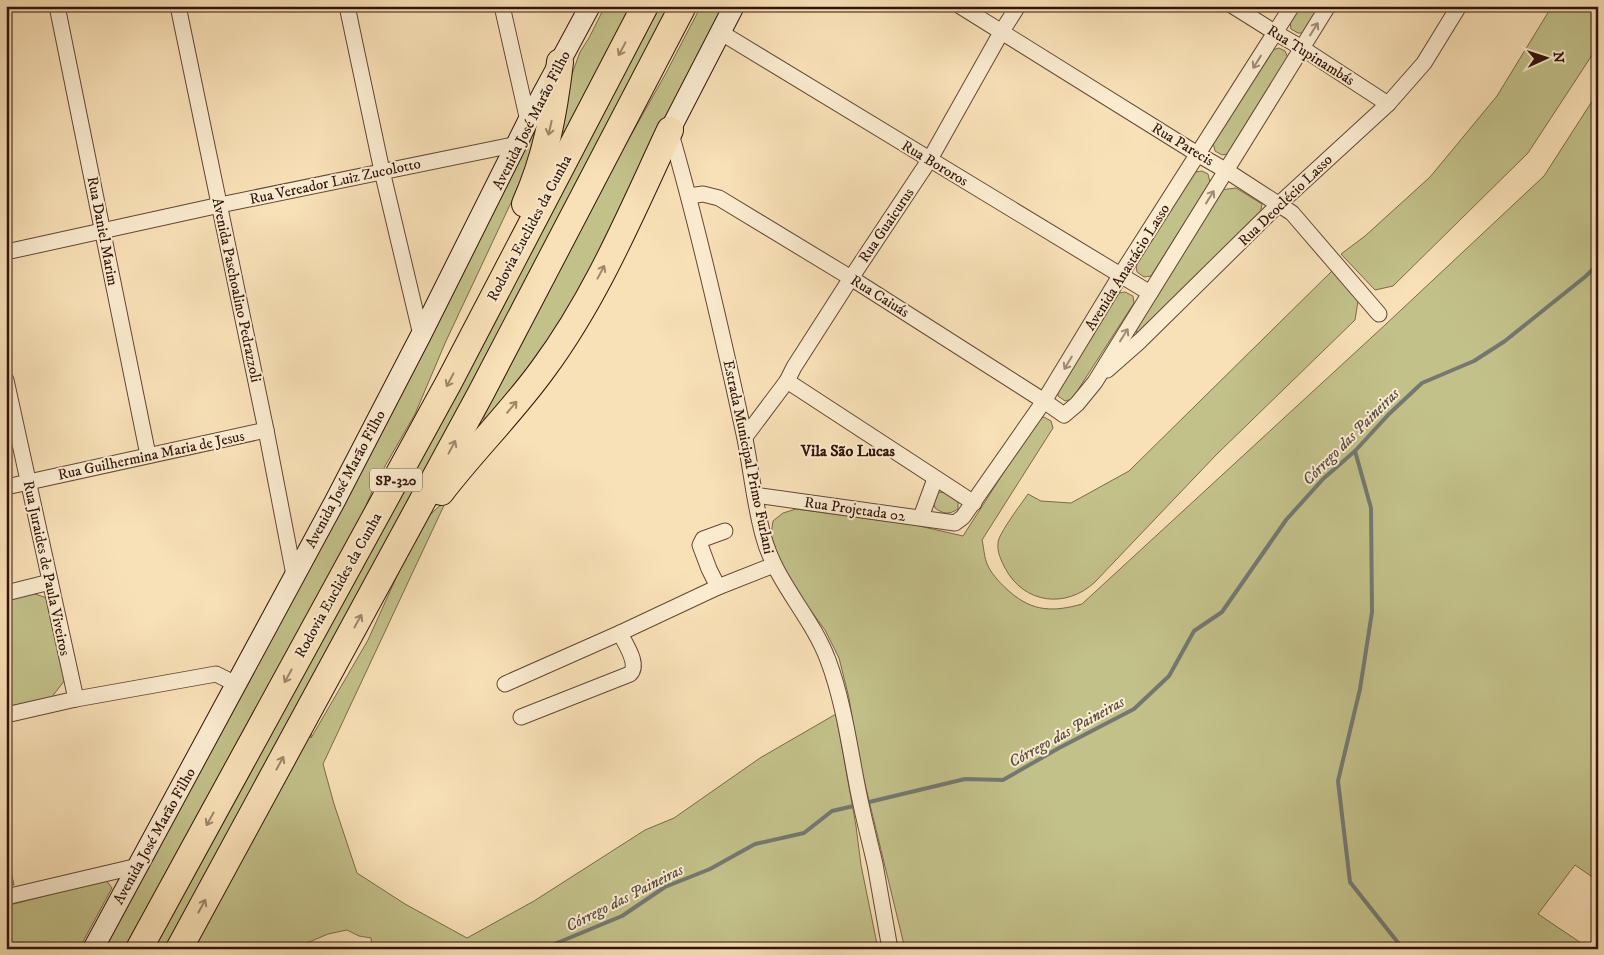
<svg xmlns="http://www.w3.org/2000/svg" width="1604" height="955" font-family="'IM FELL DW Pica',serif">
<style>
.green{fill:#c3c18a;stroke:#7a6a4a}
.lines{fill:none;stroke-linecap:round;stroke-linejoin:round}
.stream{stroke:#737970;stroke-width:4}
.street-casing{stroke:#634734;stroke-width:17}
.secondary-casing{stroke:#311409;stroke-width:22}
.highway-casing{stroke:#311409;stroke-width:28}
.street{stroke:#fbecd0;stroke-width:15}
.secondary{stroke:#fbecd0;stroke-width:20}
.highway{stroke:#f9e1b7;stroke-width:26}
.oneway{stroke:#a08b76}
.oneway2{stroke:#9f8569}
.labels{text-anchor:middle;stroke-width:4;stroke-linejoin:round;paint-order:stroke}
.shield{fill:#fbecd0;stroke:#6e5545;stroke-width:1}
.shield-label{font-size:14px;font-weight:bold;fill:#311409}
.street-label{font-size:15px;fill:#311409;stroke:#fbecd0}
.water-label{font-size:16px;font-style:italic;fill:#584f45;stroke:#fbecd0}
.neighbourhood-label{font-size:16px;font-weight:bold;fill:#311409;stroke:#fbecd0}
</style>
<rect width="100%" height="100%" fill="#f9e1b7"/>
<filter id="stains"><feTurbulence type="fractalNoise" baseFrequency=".004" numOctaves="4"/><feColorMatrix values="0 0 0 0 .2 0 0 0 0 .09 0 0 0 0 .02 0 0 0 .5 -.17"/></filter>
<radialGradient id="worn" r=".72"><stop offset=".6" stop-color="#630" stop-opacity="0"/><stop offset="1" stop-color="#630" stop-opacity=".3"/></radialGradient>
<!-- green -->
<g class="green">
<polygon points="605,6 631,6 568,130 562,132 557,115 580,52 589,38"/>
<polygon points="655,6 673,6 312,692 311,738 368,640 421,523 447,499 323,764 334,804 357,873 405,904 467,938 534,901 645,830 674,818 760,758 836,714 856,826 861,865 878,949 372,949 371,938 359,936 347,930 328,934 293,949 104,949 532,134 536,135 540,141 446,341 415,414 377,480 352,538"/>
<polygon points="701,6 727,6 572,318 492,421 484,421 484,416 595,199 666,73"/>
<polygon points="1299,6 1320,6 1304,33 1298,33 1291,29 1290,21"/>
<polygon points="1552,6 1598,6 1598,46 1528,153 1393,286 1375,290 1341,254 1365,236 1430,177 1497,96"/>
<polygon points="1279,48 1285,51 1288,58 1228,154 1222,155 1215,151 1213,143 1272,50"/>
<path d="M 1598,92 L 1598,881 L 1575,865 L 1538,914 L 1590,949 L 905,949 L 865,784 L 857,748 L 849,698 L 839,658 L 825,630 L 800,596 L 780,563 L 771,535 L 773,521 L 783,513 L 796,509 L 915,525 L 963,536 L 1038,419 L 1044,417 L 1051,421 L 1053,428 L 982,540 C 984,548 984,558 988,566 C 993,576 1002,585 1010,592 C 1033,612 1054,612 1082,604 L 1385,325 L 1544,176 Z"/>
<polygon points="1202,171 1208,174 1210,182 1151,276 1144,277 1137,272 1136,265 1195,172"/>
<polygon points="1236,188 1262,204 1260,215 1141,332 1136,332 1136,327 1220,190"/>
<path d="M 1332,271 L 1358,301 L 1355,320 L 1216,455 L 1095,582 C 1066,609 1024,604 1005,568 C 1001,560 997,552 998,543 C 998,534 1022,503 1028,494 L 1041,501 L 1071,503 L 1129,471 Z"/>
<polygon points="1125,292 1133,296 1134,303 1072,399 1065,401 1058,396 1058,389 1119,293"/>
<path d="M 938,492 L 947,493 L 958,500 L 958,509 C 949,515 943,514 935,508 L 933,500 Z"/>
<polygon points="32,593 47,598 65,680 51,698 6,707 6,599"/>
<polygon points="6,849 14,885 6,886"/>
<polygon points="106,880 112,888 79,949 6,949 6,906"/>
</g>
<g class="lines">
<!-- stream -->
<g class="stream">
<polyline points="1355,451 1371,508 1372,612 1360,689 1338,781 1350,882 1403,949"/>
<polyline points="865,803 965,779 1003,780 1059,748 1134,709 1169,676 1194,631 1222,612 1286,520 1323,479 1355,451 1389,414 1422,383 1474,361 1505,341 1586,276 1598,264"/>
<polyline points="548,949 557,943 622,916 665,887 710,869 755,844 804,833 832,811 858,805"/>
</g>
<!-- street casing -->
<g class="street-casing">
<g id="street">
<polyline points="57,6 148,455"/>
<polyline points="178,6 266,430 294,575"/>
<polyline points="347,6 382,171 421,335"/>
<polyline points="502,6 528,121"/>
<polyline points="960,6 1199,155 1227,171 1292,213 1379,314"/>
<polyline points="1233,6 1276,33 1302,48 1388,104"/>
<polyline points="720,32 1150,293"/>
<path d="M 670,130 C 699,230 722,332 744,434 C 751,467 754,502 763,535 C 775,582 811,615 828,660 C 843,700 849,743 857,785 C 862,812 869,838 875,864 C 880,892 885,921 890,949"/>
<polyline points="689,196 703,194 719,198 851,278 1044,401 1064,415 1077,404 1095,382 1328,6"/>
<polyline points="6,252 220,205 518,144"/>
<polyline points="1107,370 1140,341 1278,205 1388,104 1424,63 1459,6"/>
<polyline points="6,380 76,699"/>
<polyline points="787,381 974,503"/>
<polyline points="745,437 787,381 794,367 851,278 930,159 1002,31 1018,6"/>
<polyline points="6,487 266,430"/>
<polyline points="755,495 955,523 963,517 1044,401 1120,276 1292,6"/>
<polyline points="921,517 935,479"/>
<polyline points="718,587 709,569 700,545 703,539 725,531"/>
<polyline points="6,593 50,582"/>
<polyline points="505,684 620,633 718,587 774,565"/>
<polyline points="6,715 76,699 216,674 236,684"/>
<path d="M 521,717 L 630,674 C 640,664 625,644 620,633"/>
<polyline points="6,897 138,866"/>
</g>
</g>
<!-- secondary casing -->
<g class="secondary-casing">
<g id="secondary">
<polyline points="670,130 734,6"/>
<polyline points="93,949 335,501 421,335 528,121 590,6"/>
</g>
</g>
<!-- highway casing -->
<g class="highway-casing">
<g id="highway">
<path d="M 525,204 C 546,157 554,113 560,62"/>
<path d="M 441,492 C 473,450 512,412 543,369 C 597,296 632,211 670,130"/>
<polyline points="139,949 449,382 645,6"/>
<polyline points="179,949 481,393 683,6"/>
</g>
</g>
<!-- street -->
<use href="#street" class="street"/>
<!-- secondary -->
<use href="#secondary" class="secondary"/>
<!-- highway -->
<use href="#highway" class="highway"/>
</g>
<!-- one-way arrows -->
<defs><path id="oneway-shaft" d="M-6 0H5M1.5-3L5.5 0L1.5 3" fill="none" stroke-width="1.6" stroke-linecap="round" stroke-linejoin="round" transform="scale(1.25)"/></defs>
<g class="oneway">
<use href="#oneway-shaft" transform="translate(1314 29) rotate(-58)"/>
<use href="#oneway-shaft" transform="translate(1257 62) rotate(122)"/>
<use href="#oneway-shaft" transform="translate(1210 197) rotate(-58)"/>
<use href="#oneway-shaft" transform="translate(1124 335) rotate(-58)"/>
<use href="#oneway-shaft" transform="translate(1068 363) rotate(121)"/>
</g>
<g class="oneway2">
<use href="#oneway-shaft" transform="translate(622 49) rotate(118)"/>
<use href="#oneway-shaft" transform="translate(550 128) rotate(103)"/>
<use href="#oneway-shaft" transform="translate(601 272) rotate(-62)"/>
<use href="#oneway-shaft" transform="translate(450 380) rotate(118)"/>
<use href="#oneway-shaft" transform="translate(512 407) rotate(-50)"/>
<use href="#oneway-shaft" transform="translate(452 447) rotate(-62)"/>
<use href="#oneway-shaft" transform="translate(358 621) rotate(-61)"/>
<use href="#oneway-shaft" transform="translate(288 676) rotate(119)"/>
<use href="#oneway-shaft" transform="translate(280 763) rotate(-61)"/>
<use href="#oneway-shaft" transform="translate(210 819) rotate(119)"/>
<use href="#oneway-shaft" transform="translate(202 906) rotate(-61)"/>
</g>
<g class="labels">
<!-- shield labels -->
<rect class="shield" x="370" y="468.5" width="52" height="23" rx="4"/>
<g class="shield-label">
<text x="396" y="485">SP-320</text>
</g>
<!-- street labels -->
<g class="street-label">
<text transform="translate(1311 55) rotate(32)" y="5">Rua Tupinambás</text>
<text transform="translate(531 120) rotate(-63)" y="5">Avenida José Marão Filho</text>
<text transform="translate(1183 144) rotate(31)" y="5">Rua Parecis</text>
<text transform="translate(935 163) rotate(31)" y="5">Rua Bororos</text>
<text transform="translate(335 181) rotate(-12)" y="5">Rua Vereador Luiz Zucolotto</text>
<text transform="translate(1285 200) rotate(-44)" y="5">Rua Deoclécio Lasso</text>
<text transform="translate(886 225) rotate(-56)" y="5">Rua Guaicurus</text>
<text transform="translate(529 228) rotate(-62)" y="5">Rodovia Euclides da Cunha</text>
<text transform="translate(103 231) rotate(79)" y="5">Rua Daniel Marim</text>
<text transform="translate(1127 267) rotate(-58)" y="5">Avenida Anastácio Lasso</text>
<text transform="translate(237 290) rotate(78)" y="5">Avenida Paschoalino Pedrazzoli</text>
<text transform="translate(880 296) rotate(32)" y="5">Rua Caiuás</text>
<text transform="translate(151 455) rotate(-12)" y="5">Rua Guilhermina Maria de Jesus</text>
<text transform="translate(749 457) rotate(78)" y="5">Estrada Municipal Primo Furlani</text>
<text transform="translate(345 479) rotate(-62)" y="5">Avenida José Marão Filho</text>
<text transform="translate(855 509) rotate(8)" y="5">Rua Projetada 02</text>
<text transform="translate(47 568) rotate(78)" y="5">Rua Juraides de Paula Viveiros</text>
<text transform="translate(338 585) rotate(-61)" y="5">Rodovia Euclides da Cunha</text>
<text transform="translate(154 836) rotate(-61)" y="5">Avenida José Marão Filho</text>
</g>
<!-- water labels -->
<g class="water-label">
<text transform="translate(1350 436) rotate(-45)" y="6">Córrego das Paineiras</text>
<text transform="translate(1066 731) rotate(-29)" y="6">Córrego das Paineiras</text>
<text transform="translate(624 897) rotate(-27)" y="6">Córrego das Paineiras</text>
</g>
<!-- neighbourhood labels -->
<g class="neighbourhood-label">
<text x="848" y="456">Vila São Lucas</text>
</g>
</g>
<!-- margin -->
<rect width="1604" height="955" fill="none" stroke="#f9e1b7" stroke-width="25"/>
<rect x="8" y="8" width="1589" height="940" fill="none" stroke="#311409" stroke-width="2.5"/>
<rect x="12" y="12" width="1579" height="930" fill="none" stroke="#311409"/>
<!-- north arrow -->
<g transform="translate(1546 58) rotate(87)" stroke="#fbecd0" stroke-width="4" paint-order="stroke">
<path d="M0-4L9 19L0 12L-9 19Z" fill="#311409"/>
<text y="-8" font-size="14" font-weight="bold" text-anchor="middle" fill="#311409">N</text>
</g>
<rect width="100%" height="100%" filter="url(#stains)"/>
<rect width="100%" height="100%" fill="url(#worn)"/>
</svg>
